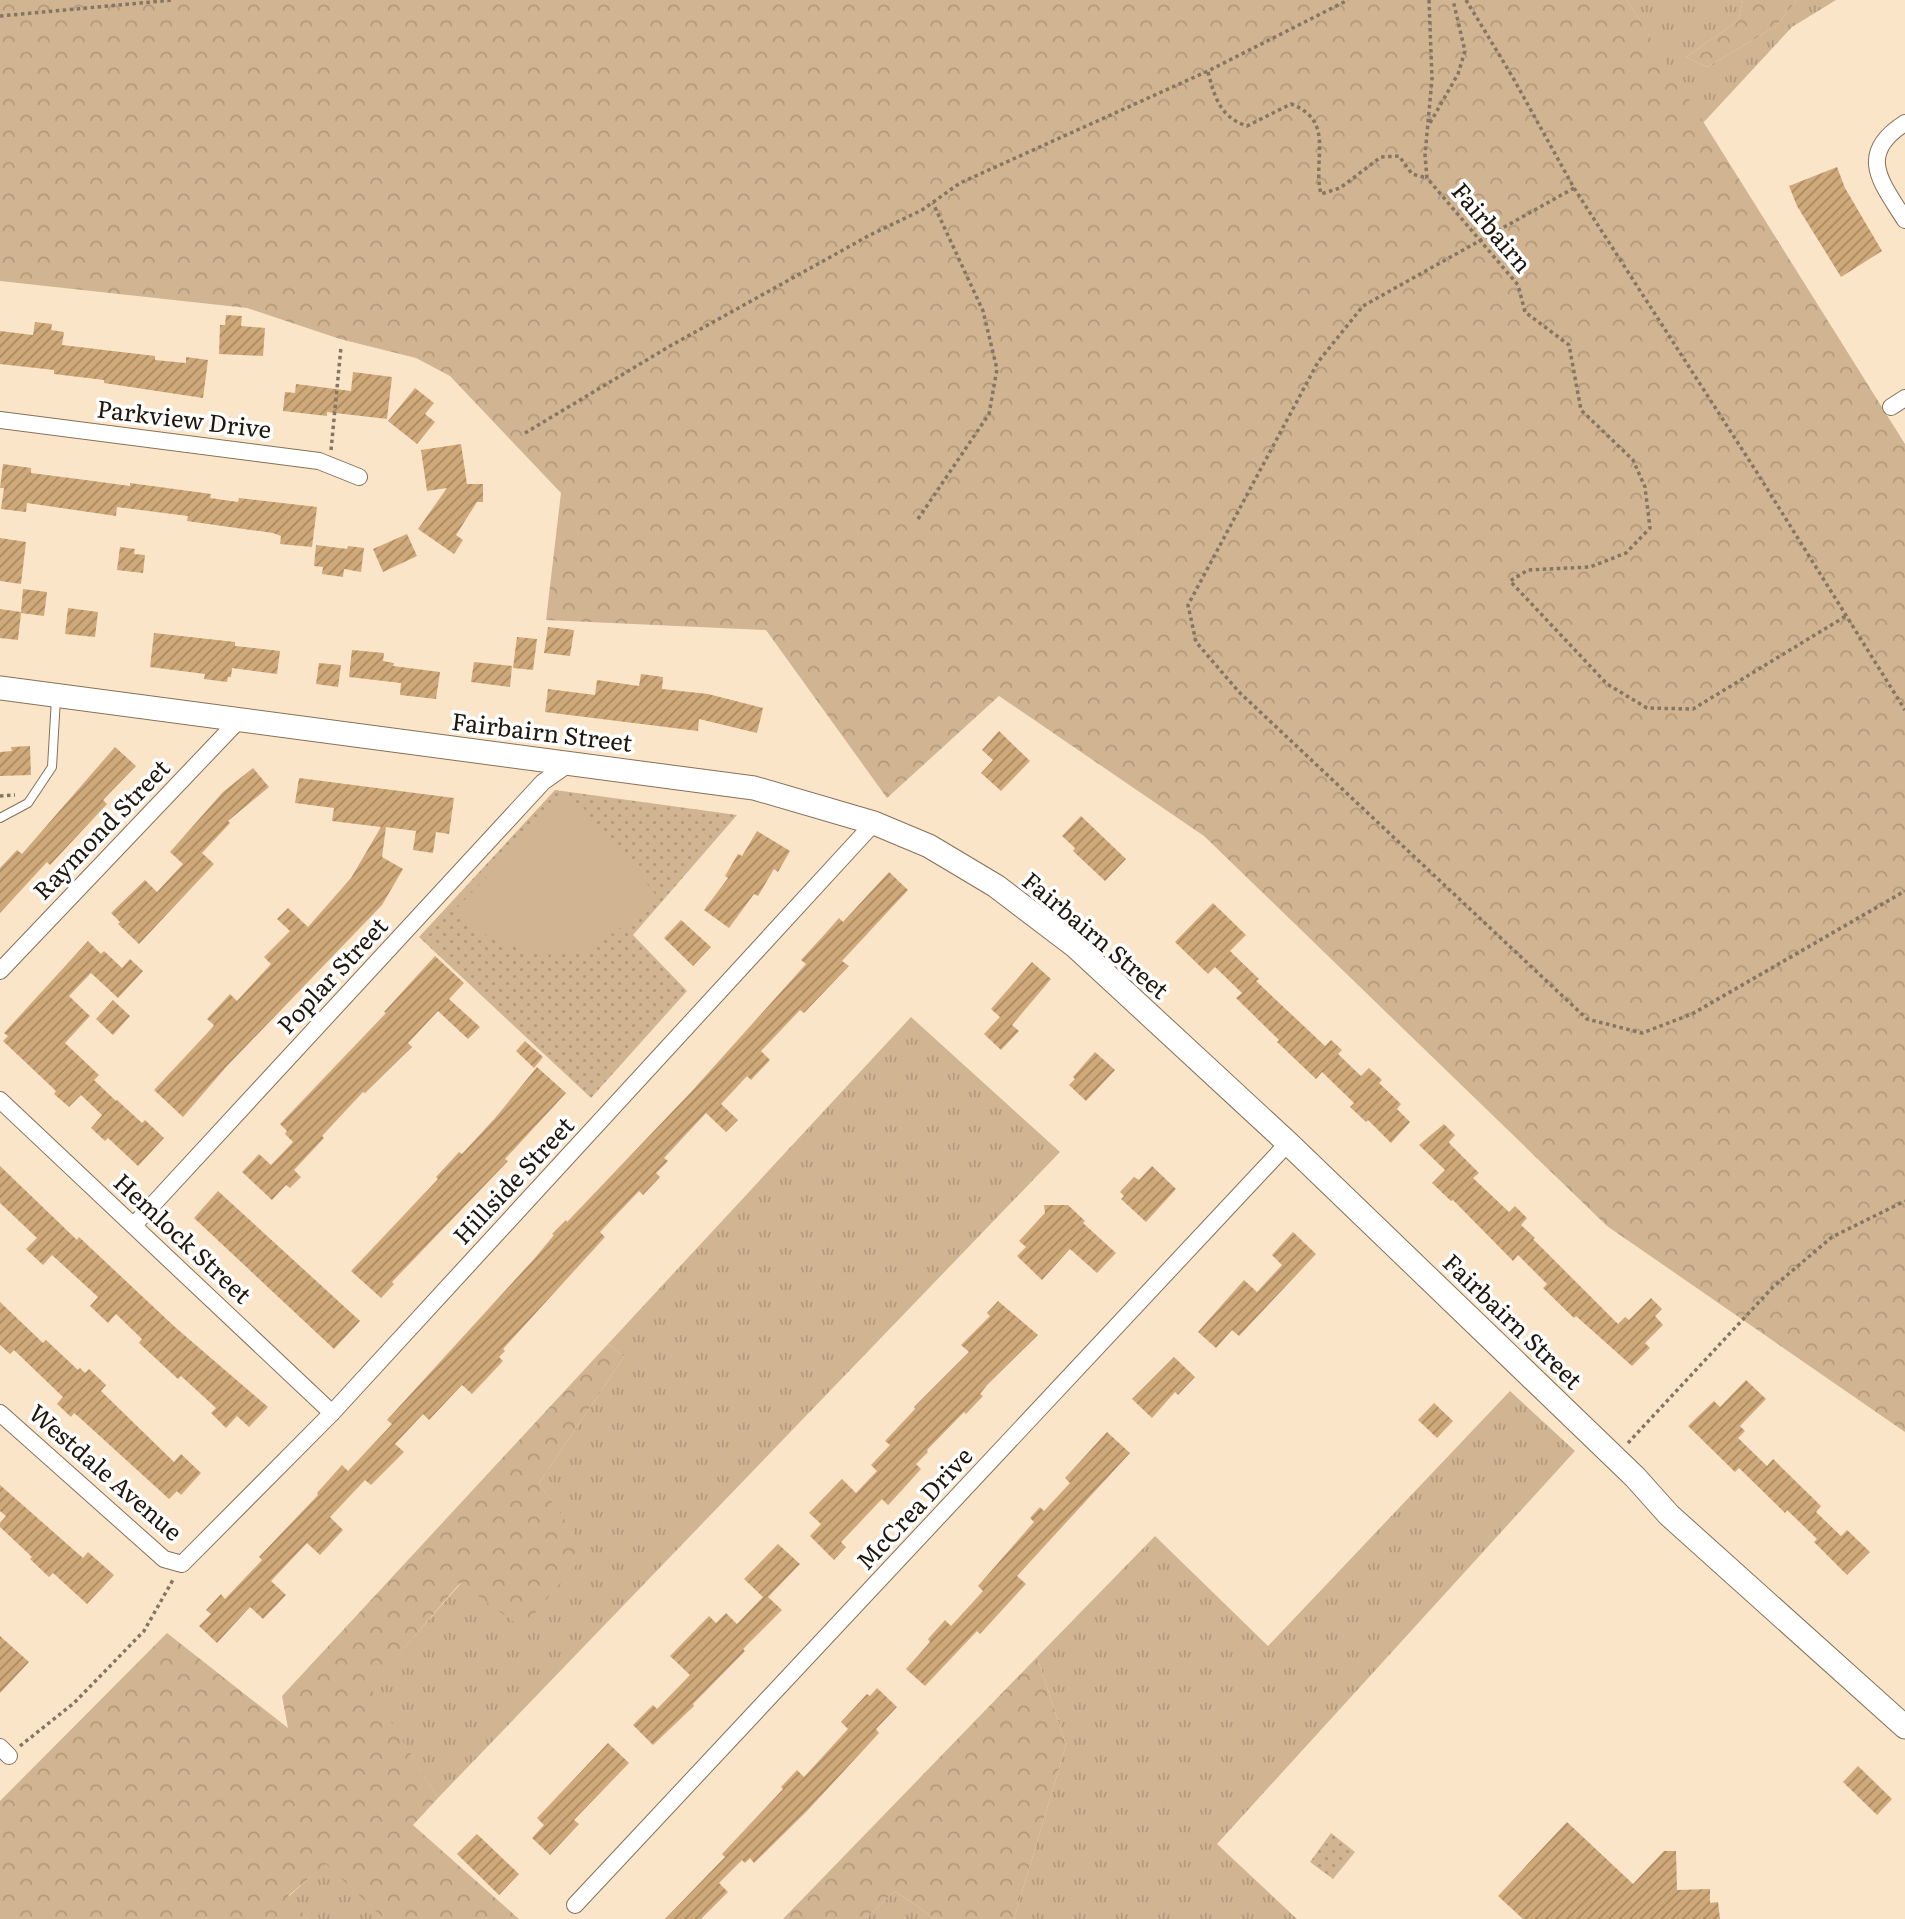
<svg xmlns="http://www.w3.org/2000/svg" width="1905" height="1919" font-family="Literata,serif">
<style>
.grass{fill:url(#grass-tufts)}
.forest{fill:url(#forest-crowns)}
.park{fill:url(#park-dots)}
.pitch{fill:#d1b491}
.building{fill:url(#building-hatch)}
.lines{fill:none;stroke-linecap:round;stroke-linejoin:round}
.service-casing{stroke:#857158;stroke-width:10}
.minor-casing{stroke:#857158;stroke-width:18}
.secondary-casing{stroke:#857158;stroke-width:25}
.path{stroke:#847663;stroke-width:3.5;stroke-dasharray:3.5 3.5;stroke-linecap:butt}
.service{stroke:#fff;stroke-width:8}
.minor{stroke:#fff;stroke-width:16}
.secondary{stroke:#fff;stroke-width:23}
.labels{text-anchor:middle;stroke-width:7;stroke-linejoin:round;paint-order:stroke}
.street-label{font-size:24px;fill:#20180e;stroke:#fff}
</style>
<defs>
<pattern id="grass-tufts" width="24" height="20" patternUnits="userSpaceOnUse" patternTransform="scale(1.75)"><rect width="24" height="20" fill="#d1b491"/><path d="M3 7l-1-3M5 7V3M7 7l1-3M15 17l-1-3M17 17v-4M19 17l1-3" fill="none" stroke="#b39a7c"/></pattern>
<pattern id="forest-crowns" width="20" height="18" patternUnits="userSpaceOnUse" patternTransform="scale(1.75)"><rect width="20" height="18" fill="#d1b491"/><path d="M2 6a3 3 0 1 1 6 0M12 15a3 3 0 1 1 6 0" fill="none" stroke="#b39a7c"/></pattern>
<pattern id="park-dots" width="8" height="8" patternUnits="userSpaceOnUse" patternTransform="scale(1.75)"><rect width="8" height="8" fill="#d1b491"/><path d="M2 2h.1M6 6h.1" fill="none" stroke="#b39a7c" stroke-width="1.8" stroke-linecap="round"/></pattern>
<pattern id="building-hatch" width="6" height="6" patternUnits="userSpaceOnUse" patternTransform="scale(1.75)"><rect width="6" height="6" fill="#cfa979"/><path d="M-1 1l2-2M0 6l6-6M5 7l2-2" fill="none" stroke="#a88962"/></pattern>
</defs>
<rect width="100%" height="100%" fill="#fbe5c9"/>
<!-- grass -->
<g class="grass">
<polygon points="1627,0 1743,0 1738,21 1686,57 1707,67 1775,27 1797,0 1836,0 1792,27 1703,123"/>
<polygon points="911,1017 1060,1152 438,1798 369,1688 461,1583 586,1552 539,1483 624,1357 608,1344"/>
<polygon points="1510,1391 1575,1451 1217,1844 1297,1919 1014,1919 1066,1745 1037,1657 1155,1536 1268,1646"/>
<polygon points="326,1863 384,1919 308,1919 288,1897"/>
<polygon points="895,1891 935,1919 865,1919"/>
</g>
<!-- forest -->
<g class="forest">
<polygon points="0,0 1627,0 1905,444 1905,1432 1607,1226 1204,836 999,696 887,798 766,630 546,620 561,493 450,376 416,358 340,339 247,308 0,281"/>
<polygon points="1743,0 1797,0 1775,27 1707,67 1686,57 1738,21"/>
<polygon points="608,1344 624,1357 539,1483 587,1552 522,1628 460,1583 370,1688 438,1798 413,1825 519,1919 384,1919 326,1864 288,1896 308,1919 0,1919 0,1801 167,1633 288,1728 282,1696"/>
<polygon points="1037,1657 1066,1745 1014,1919 935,1919 895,1891 865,1919 783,1919"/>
</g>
<!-- park -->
<g class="park">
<polygon points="555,790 737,815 633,935 687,991 591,1098 419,937"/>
<polygon points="1331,1833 1355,1852 1333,1879 1310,1862"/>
</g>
<!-- pitch -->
<polygon class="pitch" points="563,797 581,805 656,895 630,921 585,953 544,955 490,939 456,909"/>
<!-- building -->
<g class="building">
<polygon points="1837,167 1845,188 1882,251 1841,277 1797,206 1789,186"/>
<polygon points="226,315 242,316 241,326 265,328 263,356 219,354 220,325 225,325"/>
<polygon points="35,322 52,324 51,330 64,332 62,345 155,356 155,360 186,363 186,357 208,360 203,398 104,383 104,380 54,374 54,370 0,364 0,331 33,335"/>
<polygon points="353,372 392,377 387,419 327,412 327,416 283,411 285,392 295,393 296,384 351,391"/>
<polygon points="415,388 434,403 425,414 435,422 417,444 388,421"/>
<polygon points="461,444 467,484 483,484 483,502 477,502 456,535 463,540 454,554 418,529 447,488 427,491 421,450"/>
<polygon points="3,464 31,468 31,473 78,479 130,486 130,483 211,494 210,498 238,502 239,498 317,507 312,547 280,544 281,536 273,533 187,521 188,516 117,507 116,516 27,503 26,512 1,509 4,488 0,488"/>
<polygon points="407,534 417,556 383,572 373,549"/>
<polygon points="0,538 26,542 21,584 0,581"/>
<polygon points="316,545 347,549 348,546 364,548 361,572 344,569 343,577 322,574 323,567 314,566"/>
<polygon points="120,547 135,549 134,554 145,555 143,573 117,570"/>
<polygon points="23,589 47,592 44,616 21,613 18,640 0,638 0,609 21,612"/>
<polygon points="68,608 98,612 95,637 65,634"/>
<polygon points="548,627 574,630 570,656 544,653"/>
<polygon points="154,633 235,642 235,646 280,651 277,674 232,668 231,677 228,677 227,682 204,679 205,674 150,667"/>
<polygon points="517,637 537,639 533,670 513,668"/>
<polygon points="352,650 384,653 383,661 394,663 393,666 440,672 436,699 400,695 401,683 349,677"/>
<polygon points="474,662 512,666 510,687 471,682"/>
<polygon points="319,663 341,665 338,687 316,684"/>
<polygon points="641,674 663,677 662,689 708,694 763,708 757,733 699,719 698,731 545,712 548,689 595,695 597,680 639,686"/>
<polygon points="999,731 1030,761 1001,791 981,773 993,760 982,750"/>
<polygon points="30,746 31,775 0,776 0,752 12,751 11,747"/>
<polygon points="115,747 136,766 103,800 107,804 50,865 47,862 0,913 0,868 17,850 22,854"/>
<polygon points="253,768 269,787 228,821 230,823 202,853 214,864 139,944 118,924 120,922 111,913 145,880 157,892 183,864 170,852 223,792"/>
<polygon points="299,778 454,798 449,834 436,832 433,853 413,850 416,831 386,827 382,857 403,869 382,905 226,1067 183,1117 154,1090 212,1028 214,1025 207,1019 230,994 237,1001 271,964 264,957 290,931 277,919 288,908 308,927 351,878 381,827 332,821 334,808 295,803"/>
<polygon points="1081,816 1126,859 1105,881 1073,851 1075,848 1062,836"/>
<polygon points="757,831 790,851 778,872 774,869 758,896 754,894 729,928 704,910 728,878 725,876 738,854 742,856"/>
<polygon points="889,872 908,890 842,961 849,966 804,1013 800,1010 761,1051 770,1060 751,1080 747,1076 721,1104 738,1120 726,1132 706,1113 664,1158 668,1161 656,1173 660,1177 643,1195 639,1191 600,1232 605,1237 503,1349 505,1351 499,1357 503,1361 472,1394 462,1385 429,1420 423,1414 395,1444 404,1452 371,1485 365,1480 330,1517 343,1530 320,1555 307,1543 271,1581 286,1595 263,1619 250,1607 217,1643 199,1626 211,1614 206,1610 221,1594 225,1599 262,1560 259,1557 318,1495 317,1493 342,1465 348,1471 392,1424 387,1420 534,1259 554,1235 552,1234 566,1220 567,1222 692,1091 806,964 801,960 825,934 839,918 843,922"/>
<polygon points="1213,903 1246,935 1230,951 1259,979 1256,981 1325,1046 1331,1040 1342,1050 1338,1054 1361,1076 1369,1068 1382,1080 1379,1083 1401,1104 1397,1109 1410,1122 1391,1143 1368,1120 1366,1122 1350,1107 1354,1103 1322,1072 1316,1079 1277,1042 1279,1040 1236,998 1242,993 1215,967 1208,974 1175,942"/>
<polygon points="681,920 711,947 693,966 664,938"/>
<polygon points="88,941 101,954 104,951 122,968 130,959 143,971 118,998 91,973 69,996 90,1016 65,1043 99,1075 94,1080 116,1101 117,1100 142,1123 145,1120 164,1138 138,1166 108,1138 105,1141 91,1128 102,1115 81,1095 69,1107 54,1094 56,1091 3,1041 8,1036 4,1033"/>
<polygon points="435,956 464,983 449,999 480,1027 468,1039 438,1011 408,1043 412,1047 365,1093 363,1092 322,1136 324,1138 294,1170 301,1177 290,1188 286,1185 272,1200 242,1172 259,1154 271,1165 293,1142 285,1134 287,1131 280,1124 386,1013 384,1012"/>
<polygon points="1032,962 1051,979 1012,1025 1019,1031 1001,1050 984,1034 1000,1017 991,1009"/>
<polygon points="113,1000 130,1016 113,1035 96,1019"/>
<polygon points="525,1041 543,1057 534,1068 516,1051"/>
<polygon points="1095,1052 1115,1070 1086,1101 1069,1085 1075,1079 1073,1077"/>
<polygon points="537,1067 566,1093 505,1159 508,1161 392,1282 394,1284 381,1298 351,1271 438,1179 436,1177 449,1163 459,1152 462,1154 496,1117"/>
<polygon points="1444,1124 1455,1135 1449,1142 1450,1144 1479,1173 1473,1178 1509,1212 1515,1206 1527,1218 1521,1225 1535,1238 1533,1239 1618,1324 1625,1317 1629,1320 1651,1298 1662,1309 1655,1316 1663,1325 1645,1343 1650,1348 1632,1366 1576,1316 1574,1318 1543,1288 1547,1284 1518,1255 1513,1261 1453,1200 1451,1201 1432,1183 1445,1170 1419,1145"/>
<polygon points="0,1166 77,1240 79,1237 176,1328 268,1407 249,1427 237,1416 226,1428 211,1413 216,1408 181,1376 178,1379 139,1343 142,1339 116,1314 108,1323 90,1306 98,1297 52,1255 43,1265 26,1249 37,1238 0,1203"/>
<polygon points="1152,1166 1176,1189 1146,1222 1121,1199 1124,1196 1120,1192 1134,1177 1139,1180"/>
<polygon points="218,1191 360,1321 334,1349 194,1218"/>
<polygon points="1044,1205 1068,1205 1085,1221 1083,1223 1116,1253 1097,1273 1070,1249 1042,1280 1017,1256 1026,1247 1019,1241 1045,1213"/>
<polygon points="1293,1232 1316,1254 1239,1336 1232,1330 1216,1348 1198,1332 1244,1280 1257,1292 1282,1265 1272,1255"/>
<polygon points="998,1301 1038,1335 987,1385 980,1394 983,1396 966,1414 964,1412 927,1450 928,1452 916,1464 921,1469 903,1489 888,1505 882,1499 841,1542 846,1547 834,1560 810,1536 821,1524 809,1513 842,1479 856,1493 877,1471 871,1465 890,1445 885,1441 915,1409 914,1407 969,1352 961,1345 990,1316 987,1313"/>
<polygon points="0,1302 43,1343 46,1340 78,1370 80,1368 85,1373 89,1369 106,1385 101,1391 174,1462 181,1454 201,1473 181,1495 177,1491 169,1499 80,1418 74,1413 71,1417 57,1404 63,1397 14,1350 10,1354 0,1345"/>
<polygon points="1174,1357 1195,1377 1178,1395 1175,1392 1152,1418 1132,1399"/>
<polygon points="1746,1380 1766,1399 1740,1426 1745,1431 1738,1438 1767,1466 1773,1459 1821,1506 1816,1512 1841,1536 1847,1530 1870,1552 1847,1575 1814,1542 1817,1539 1787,1510 1785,1513 1739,1468 1735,1472 1688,1426 1714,1401 1720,1407"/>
<polygon points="1434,1403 1453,1421 1437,1438 1418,1420"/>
<polygon points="1107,1432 1130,1453 1017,1576 1026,1584 980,1634 977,1631 925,1686 906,1669 930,1642 928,1639 945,1620 951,1626 983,1591 978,1586 1034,1522 1030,1518 1040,1507 1044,1511 1070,1483 1065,1478"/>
<polygon points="0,1485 83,1558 88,1552 114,1575 87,1604 53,1573 49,1577 30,1559 32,1557 0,1527 0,1523 6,1516 0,1511"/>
<polygon points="778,1544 800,1564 768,1597 782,1610 743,1649 745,1651 693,1704 694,1706 653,1745 633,1725 653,1705 657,1709 690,1675 670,1656 709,1616 716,1623 726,1613 737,1624 763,1597 744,1579"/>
<polygon points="0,1636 29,1662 0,1693"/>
<polygon points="877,1688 897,1707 876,1729 879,1733 807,1811 754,1863 750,1858 745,1863 742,1860 719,1883 728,1892 701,1919 665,1919 725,1857 722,1854 783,1789 781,1787 797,1770 804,1777 848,1729 841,1722 867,1694 870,1696"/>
<polygon points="608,1743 629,1763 574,1820 579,1824 550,1855 532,1838 544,1825 537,1818"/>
<polygon points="1858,1766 1892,1799 1877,1815 1843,1782"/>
<polygon points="1567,1822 1633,1884 1664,1851 1676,1851 1677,1890 1710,1889 1710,1903 1718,1902 1720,1919 1523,1919 1498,1896"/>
<polygon points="477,1834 519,1874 499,1895 457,1854"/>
</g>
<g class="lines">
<!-- service casing -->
<g class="service-casing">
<polyline id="service" points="0,818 28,803 52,767 56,698"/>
</g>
<!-- minor casing -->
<g class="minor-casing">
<g id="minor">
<path d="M 1905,123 C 1856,154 1881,182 1905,220"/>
<polyline points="1891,407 1905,398"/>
<polyline points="0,420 319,461 359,477"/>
<polyline points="0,971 238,721"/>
<polyline points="0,1100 332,1413"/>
<polyline points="134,1225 543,782 570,763"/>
<polyline points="0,1413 164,1559 182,1564 332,1413 874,823"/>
<polyline points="0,1747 9,1756"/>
<polyline points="575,1905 1288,1143"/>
</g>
</g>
<!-- secondary casing -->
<g class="secondary-casing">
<polyline id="secondary" points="0,688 754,788 874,823 929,846 996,886 1075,946 1288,1143 1635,1477 1669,1515 1905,1727"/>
</g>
<!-- path -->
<g class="path">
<polyline points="1429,0 1432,79 1425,155 1427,178 1518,285 1525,312 1569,345 1581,410 1633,460 1645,487 1650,528 1626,553 1590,567 1528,570 1510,581 1607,684 1647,708 1693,709 1846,616"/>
<polyline points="1466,0 1512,76 1574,188 1756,471 1905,710"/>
<polyline points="0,16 173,0"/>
<path d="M 1208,72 C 1215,98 1220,117 1247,126 L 1291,104 C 1336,121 1312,159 1321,194 L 1340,188 L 1381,157 L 1399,156 L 1412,174 L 1427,178"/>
<polyline points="1430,123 1458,74 1465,51 1453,0"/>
<polyline points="1574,188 1363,306 1318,362 1188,605 1196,642 1239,692 1587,1019 1642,1033 1692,1014 1905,891"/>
<polyline points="525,433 670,346 870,235 922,210 960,183 1208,71 1348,0"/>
<polyline points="331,450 341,347"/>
<polyline points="918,519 989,414 997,369 983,311 933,203"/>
<polyline points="0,796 15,795"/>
<polyline points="1628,1443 1773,1287 1832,1237 1905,1201"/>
<polyline points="20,1746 74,1703 144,1631 174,1578"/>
</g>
<!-- service -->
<use href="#service" class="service"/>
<!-- minor -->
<use href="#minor" class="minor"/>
<!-- secondary -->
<use href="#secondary" class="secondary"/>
</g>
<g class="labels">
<!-- street labels -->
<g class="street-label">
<text transform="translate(1491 228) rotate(50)" y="8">Fairbairn</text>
<text transform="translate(184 420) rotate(7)" y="8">Parkview Drive</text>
<text transform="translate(542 733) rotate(7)" y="8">Fairbairn Street</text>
<text transform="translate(102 830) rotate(-46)" y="8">Raymond Street</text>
<text transform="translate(1095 936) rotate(40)" y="8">Fairbairn Street</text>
<text transform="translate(333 976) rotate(-47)" y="8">Poplar Street</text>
<text transform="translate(514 1181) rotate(-47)" y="8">Hillside Street</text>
<text transform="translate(182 1239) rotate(43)" y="8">Hemlock Street</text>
<text transform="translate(1512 1322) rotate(44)" y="8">Fairbairn Street</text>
<text transform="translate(105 1473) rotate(41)" y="8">Westdale Avenue</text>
<text transform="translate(915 1509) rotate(-47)" y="8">McCrea Drive</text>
</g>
</g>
</svg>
